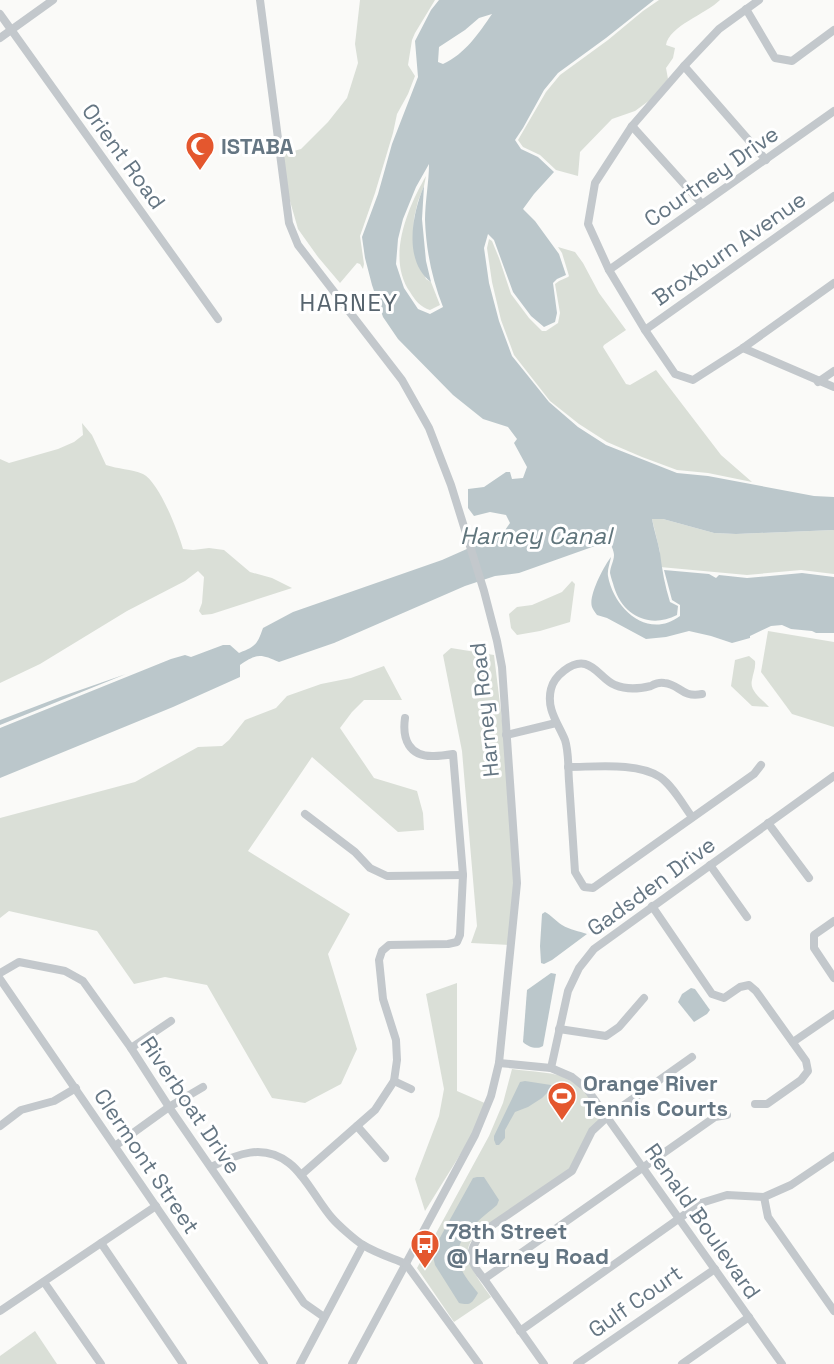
<svg xmlns="http://www.w3.org/2000/svg" width="834" height="1364" font-family="'Space Grotesk',sans-serif">
<style>
.green{fill:#dadfd7}
.water{fill:#bbc7cb;fill-rule:evenodd}
.lines{fill:none;stroke-linecap:round;stroke-linejoin:round}
.minor{stroke:#c3c8cc;stroke-width:8}
.labels{text-anchor:middle;stroke-width:6;stroke-linejoin:round;paint-order:stroke}
.poi-label{font-size:22px;font-weight:bold;fill:#657683;stroke:#fff;text-anchor:start}
.street-label{font-size:22px;fill:#657683;stroke:#fff}
.neighbourhood-label{font-size:24px;letter-spacing:1.5px;fill:#57646e;stroke:#fff}
.water-label{font-size:24px;font-style:italic;fill:#60757c;stroke:#fff}
</style>
<rect width="100%" height="100%" fill="#fafaf8"/>
<!-- green -->
<g class="green">
<polygon points="360,0 435,0 415,33 412,40 408,65 415,76 408,94 397,114 393,133 375,193 360,236 364,264 363,269 360,264 357,263 340,283 318,257 298,229 288,194 283,154 301,149 328,122 347,98 358,63 355,44"/>
<path d="M 659,0 L 720,0 C 706,14 669,26 666,45 L 675,48 L 673,58 L 666,68 L 668,79 L 650,100 L 635,111 L 612,119 L 580,152 L 578,176 L 556,170 L 540,155 L 523,147 L 518,140 L 546,92 L 560,75 L 608,40 L 643,11 Z"/>
<path d="M 426,176 L 424,186 L 418,201 L 414,218 L 413,244 L 426,279 L 431,282 L 440,305 L 430,310 C 420,307 415,300 410,292 C 386,258 408,207 426,176 Z"/>
<polygon points="489,239 492,241 499,258 511,294 529,318 542,331 546,331 558,323 560,313 555,284 559,281 568,277 569,276 562,253 558,247 575,252 583,263 599,293 626,330 604,345 603,347 626,384 630,385 656,370 721,455 752,482 708,473 677,470 642,457 607,442 579,424 550,401 514,355 501,320 492,282 487,248"/>
<path d="M 82,423 L 92,435 L 106,465 C 118,469 131,469 143,474 C 159,482 178,531 183,549 L 193,550 L 209,548 L 224,550 L 250,572 L 272,578 L 292,588 L 212,614 L 202,615 L 199,611 L 202,603 L 204,577 L 198,571 L 185,581 L 127,611 L 40,664 L 0,683 L 0,459 L 9,463 L 58,449 L 74,442 L 83,435 Z"/>
<polygon points="652,519 663,519 714,533 736,534 834,530 834,574 801,570 747,575 660,567 660,552"/>
<polygon points="572,581 575,584 570,622 540,631 517,635 511,628 509,614 517,607 532,605 562,592"/>
<polygon points="768,631 834,642 834,727 792,714 761,672"/>
<polygon points="451,648 494,655 505,745 515,870 510,945 471,943 477,926 462,751 443,655"/>
<path d="M 749,656 L 755,661 C 756,668 753,673 752,680 C 749,691 762,699 769,707 L 752,706 L 731,686 L 735,660 Z"/>
<polygon points="384,666 402,700 364,700 352,712 340,728 374,778 417,791 423,813 424,830 398,832 312,757 248,851 350,914 328,954 357,1049 341,1084 305,1103 272,1098 207,985 165,977 134,984 97,931 9,911 0,918 0,818 135,782 198,747 222,746 229,740 245,720 276,708 287,696 321,684 351,678"/>
<polygon points="457,983 457,1091 487,1104 473,1134 425,1211 415,1179 439,1116 444,1089 426,994"/>
<path d="M 512,1069 C 531,1072 555,1071 573,1081 C 586,1089 595,1104 605,1116 L 569,1170 L 480,1232 C 477,1235 472,1239 470,1243 C 461,1260 482,1284 491,1297 L 454,1322 L 417,1268 L 489,1136 L 503,1103 Z"/>
<polygon points="35,1331 57,1364 0,1364 0,1356"/>
</g>
<!-- water -->
<g class="water">
<path d="M 439,0 L 654,0 L 606,38 L 558,73 L 544,90 L 523,128 L 515,140 L 521,149 L 538,157 L 554,172 L 534,194 L 523,209 L 535,221 L 559,254 L 566,275 L 557,279 L 553,283 L 557,313 L 555,322 L 544,327 L 531,316 L 513,292 L 494,240 L 488,234 L 484,248 L 489,283 L 499,321 L 512,356 L 549,402 L 578,427 L 606,445 L 677,473 L 708,476 L 814,496 L 834,497 L 834,530 L 736,534 L 714,533 L 663,519 L 652,519 C 654,530 658,542 660,553 C 662,570 665,586 670,602 L 678,606 L 677,615 C 650,629 623,616 614,587 C 613,583 611,578 610,573 C 610,567 614,561 614,555 C 614,551 611,545 609,541 L 519,573 L 495,576 L 465,586 L 334,643 L 279,662 C 261,654 257,653 240,665 L 240,677 L 173,707 L 0,778 L 0,728 L 171,659 L 185,655 L 191,657 L 223,645 L 230,645 L 239,653 C 256,646 257,645 263,628 L 293,612 L 442,560 L 503,533 L 510,523 L 506,515 L 490,512 L 474,516 L 468,508 L 468,489 L 484,487 L 506,472 L 510,472 L 512,479 L 523,478 L 527,467 L 514,443 L 517,439 L 508,427 L 483,419 L 453,395 L 398,339 L 383,317 L 372,285 L 365,258 L 362,237 L 378,194 L 392,144 L 418,77 L 415,41 L 431,10 ZM 492,14 C 479,33 465,54 443,64 L 438,62 L 439,47 L 465,30 L 479,18 ZM 429,164 C 429,182 425,201 425,220 C 426,250 432,279 443,307 L 430,314 L 418,309 L 404,288 L 396,264 L 398,239 L 403,219 L 416,187 Z"/>
<path d="M 424,186 L 422,219 L 426,261 L 431,282 C 403,261 412,214 424,186 Z"/>
<path d="M 611,557 C 610,563 607,570 608,576 C 614,609 648,640 680,616 L 680,605 L 672,600 L 664,570 L 709,574 L 716,578 L 719,575 L 747,578 L 802,573 L 834,577 L 834,633 L 816,633 L 812,631 L 791,629 L 782,625 L 771,626 L 750,636 L 750,638 L 732,643 L 711,636 L 689,631 L 666,637 L 646,639 L 607,618 L 597,615 C 595,612 593,610 592,607 C 588,596 604,566 611,557 Z"/>
<polygon points="126,674 0,725 0,720 63,696"/>
<path d="M 545,912 C 551,915 556,921 562,925 C 570,930 579,931 587,934 L 552,960 L 544,964 L 541,963 L 540,946 L 542,914 Z"/>
<path d="M 551,973 L 556,974 L 543,1046 C 537,1050 528,1047 523,1042 L 527,990 Z"/>
<polygon points="691,988 695,989 710,1010 707,1014 694,1022 678,1002 682,994"/>
<polygon points="525,1081 551,1085 553,1087 542,1098 528,1107 515,1112 505,1130 505,1138 499,1145 496,1145 494,1140 494,1136 520,1082"/>
<path d="M 477,1177 L 484,1177 L 499,1200 L 497,1205 C 480,1220 450,1239 460,1265 C 463,1276 472,1285 478,1293 C 472,1303 471,1306 459,1303 L 435,1265 L 432,1252 L 473,1178 Z"/>
</g>
<g class="lines">
<!-- minor -->
<g class="minor">
<polyline points="260,0 289,223 298,245 402,380 429,428 451,485 484,591 497,641 502,667 517,883 499,1063 491,1096 475,1135 352,1364"/>
<polyline points="759,0 719,29 684,66 632,126 595,183 588,224 609,270 645,330 675,374 693,380 743,348 834,283"/>
<polyline points="746,9 775,58 792,61 834,30"/>
<polyline points="0,14 218,319"/>
<polyline points="0,38 53,0"/>
<polyline points="684,66 766,160"/>
<polyline points="632,126 702,204"/>
<polyline points="609,270 834,111"/>
<polyline points="645,330 834,196"/>
<polyline points="743,348 834,387"/>
<polyline points="818,382 834,371"/>
<path d="M 702,694 C 681,698 680,684 664,683 C 660,682 654,684 651,686 C 638,689 627,690 615,685 C 604,681 597,667 585,664 C 572,661 554,676 551,689 C 546,709 558,723 565,740 C 569,752 568,768 569,781 C 571,811 573,842 575,872 L 584,887 L 593,888 L 754,774 L 761,765"/>
<polyline points="506,735 556,723"/>
<path d="M 568,767 C 596,767 637,762 660,777 C 673,786 683,805 692,817"/>
<polyline points="305,814 355,852 370,868 387,876 463,875"/>
<polyline points="768,823 809,878"/>
<polyline points="710,865 747,917"/>
<polyline points="652,906 712,994 724,998 740,987 749,985 756,991 806,1061 808,1071 801,1080 767,1104 755,1104"/>
<polyline points="834,921 814,935 814,948 834,978"/>
<polyline points="0,973 19,962 65,971 83,981 131,1048 169,1107 304,1303 324,1317"/>
<polyline points="0,979 264,1364"/>
<polyline points="559,1029 606,1036 619,1027 644,998"/>
<polyline points="793,1042 834,1014"/>
<polyline points="131,1048 171,1021"/>
<polyline points="499,1063 551,1068 572,1077 587,1089 782,1364"/>
<polyline points="551,1068 568,991 579,968 594,949 834,776"/>
<polyline points="394,1081 411,1089"/>
<polyline points="0,1126 21,1110 54,1101 76,1088"/>
<polyline points="357,1126 385,1158"/>
<polyline points="115,1146 169,1107 203,1087"/>
<path d="M 211,1167 C 237,1154 263,1143 289,1163 C 305,1175 318,1202 332,1218 C 338,1225 355,1240 363,1245 C 376,1253 392,1258 406,1264"/>
<path d="M 301,1175 L 375,1110 L 394,1081 L 397,1060 L 396,1040 L 383,999 L 379,960 L 382,951 L 389,945 L 448,944 L 457,942 L 460,935 L 463,875 L 453,754 C 447,755 440,756 434,756 C 409,757 402,739 405,718"/>
<polyline points="764,1197 768,1217 834,1311"/>
<polyline points="101,1243 183,1364"/>
<polyline points="406,1264 479,1364"/>
<polyline points="484,1279 715,1117 727,1115"/>
<polyline points="44,1282 101,1364"/>
<polyline points="0,1311 156,1206"/>
<polyline points="520,1331 701,1203 727,1195 764,1197 791,1185 834,1156"/>
<polyline points="300,1364 363,1245"/>
<path d="M 544,1364 L 484,1279 C 468,1260 467,1254 481,1233 L 572,1171 L 592,1131 L 607,1117 L 692,1057"/>
<polyline points="577,1364 715,1269"/>
<polyline points="682,1364 749,1317"/>
</g>
</g>
<!-- icons -->
<defs>
<g id="mosque-pin" transform="scale(1.5)"><path d="M0 17L-7.5 6A9.5 9.5 0 1 1 7.5 6Z" fill="#e4572e" stroke="#fff"/><path d="M3.5-4.9A6 6 0 1 0 3.5 4.9A5 5 0 1 1 3.5-4.9Z" fill="#fff"/></g>
<g id="stadium-pin" transform="scale(1.5)"><path d="M0 17L-7.5 6A9.5 9.5 0 1 1 7.5 6Z" fill="#e4572e" stroke="#fff"/><path d="M0-5a6.5 5 0 1 0 0 10a6.5 5 0 1 0 0-10ZM-3.5-1.8h7v3.6h-7Z" fill="#fff"/></g>
<g id="bus-pin" transform="scale(1.5)"><path d="M0 17L-7.5 6A9.5 9.5 0 1 1 7.5 6Z" fill="#e4572e" stroke="#fff"/><path d="M-5-6H5V4H4V6H2V4H-2V6H-4V4H-5ZM-3.5-4V0h7V-4ZM-3.5 1.2v1.5H-2V1.2ZM2 1.2v1.5H3.5V1.2Z" fill="#fff"/></g>
</defs>
<g fill-rule="evenodd">
<use href="#mosque-pin" x="200" y="146"/>
<use href="#stadium-pin" x="562" y="1096"/>
<use href="#bus-pin" x="425" y="1244"/>
</g>
<g class="labels">
<!-- poi labels -->
<g class="poi-label">
<text x="221" y="154">ISTABA</text>
<text x="583" y="1091">Orange River<tspan x="583" dy="25">Tennis Courts</tspan></text>
<text x="446" y="1239">78th Street<tspan x="446" dy="25">@ Harney Road</tspan></text>
</g>
<!-- street labels -->
<g class="street-label">
<text transform="translate(124 156) rotate(54)" y="8">Orient Road</text>
<text transform="translate(711 176) rotate(-35)" y="8">Courtney Drive</text>
<text transform="translate(729 248) rotate(-35)" y="8">Broxburn Avenue</text>
<text transform="translate(484 710) rotate(-96)" y="8">Harney Road</text>
<text transform="translate(651 886) rotate(-36)" y="8">Gadsden Drive</text>
<text transform="translate(191 1105) rotate(56)" y="8">Riverboat Drive</text>
<text transform="translate(147 1161) rotate(56)" y="8">Clermont Street</text>
<text transform="translate(703 1221) rotate(55)" y="8">Renald Boulevard</text>
<text transform="translate(635 1301) rotate(-35)" y="8">Gulf Court</text>
</g>
<!-- neighbourhood labels -->
<g class="neighbourhood-label">
<text x="349" y="311">HARNEY</text>
</g>
<!-- water labels -->
<g class="water-label">
<text x="536" y="544">Harney Canal</text>
</g>
</g>
</svg>
